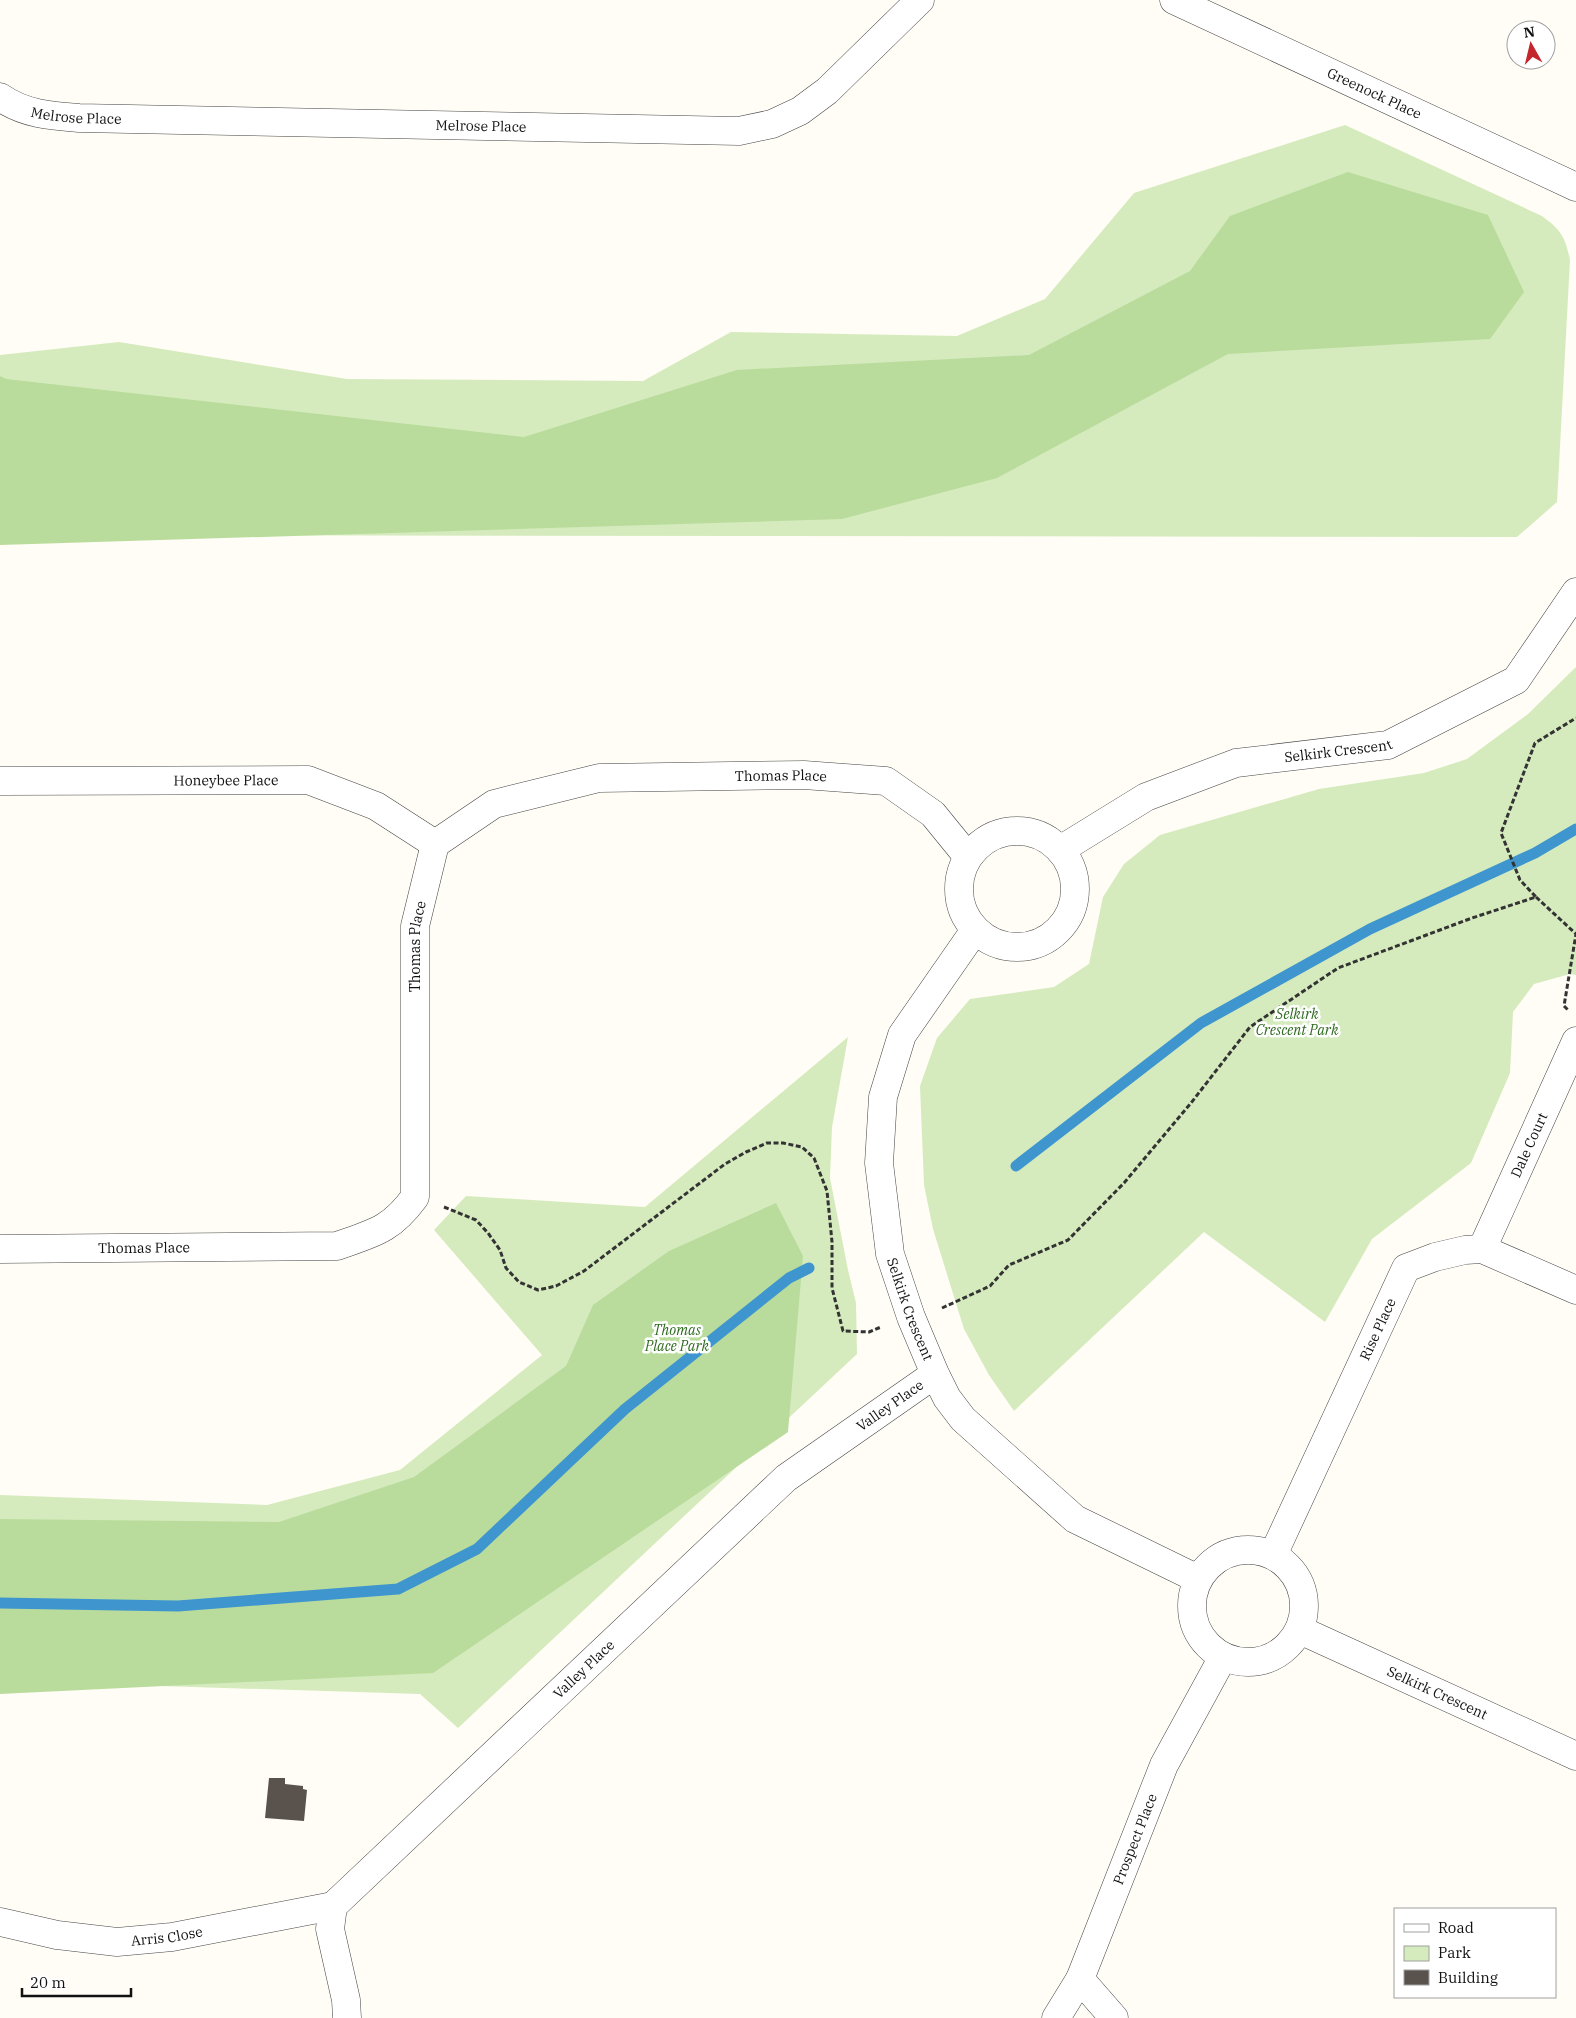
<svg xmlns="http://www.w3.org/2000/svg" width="1576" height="2018" font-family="'IBM Plex Serif',serif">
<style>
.green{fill:#d5ebbd}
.forest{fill:#b9dc9c}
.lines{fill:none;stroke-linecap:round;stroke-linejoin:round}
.stream{stroke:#3f96cf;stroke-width:11}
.building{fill:#5a524d}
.minor-casing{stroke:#444;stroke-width:29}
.path{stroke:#333;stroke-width:3;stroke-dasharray:5 2.5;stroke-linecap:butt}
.minor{stroke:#fff;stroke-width:28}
.labels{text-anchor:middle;stroke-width:5;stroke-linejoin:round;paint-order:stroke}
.street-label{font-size:14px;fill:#111;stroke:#fff}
.park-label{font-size:14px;font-style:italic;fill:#2f6b1f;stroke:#fff}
</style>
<rect width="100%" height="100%" fill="#fffdf5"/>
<!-- green -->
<g class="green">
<path d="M 1345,125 L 1542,216 C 1561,230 1565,236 1570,260 L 1557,502 L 1517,537 L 0,535 L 0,355 L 119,342 L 347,379 L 643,381 L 731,332 L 957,336 L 1045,299 L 1134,193 Z"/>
<polygon points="1576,667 1576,975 1570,974 1534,984 1513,1012 1510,1073 1471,1163 1372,1239 1325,1322 1204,1232 1014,1411 989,1375 964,1329 933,1229 924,1185 920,1086 937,1038 970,999 1054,987 1089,964 1103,897 1124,864 1160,835 1319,789 1424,773 1467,759 1528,714"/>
<polygon points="848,1037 832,1127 830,1178 848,1270 856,1303 857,1354 458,1728 420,1694 0,1681 0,1495 267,1505 400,1470 542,1355 434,1230 466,1196 645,1207"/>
</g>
<!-- forest -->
<g class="forest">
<polygon points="1348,172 1488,215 1524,292 1490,339 1228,354 997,478 842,519 0,545 0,376 6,379 524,437 737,370 1029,355 1190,271 1230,216"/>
<polygon points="776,1203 803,1256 788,1432 433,1673 0,1694 0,1519 279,1522 414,1477 566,1366 593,1305 669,1251"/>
</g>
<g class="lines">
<!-- stream -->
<g class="stream">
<polyline points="1016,1166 1201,1023 1370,929 1535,853 1576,829"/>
<polyline points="0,1603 178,1606 398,1589 477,1549 625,1409 789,1278 809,1268"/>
</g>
</g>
<!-- building -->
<polygon class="building" points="269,1778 285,1778 285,1784 303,1786 303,1789 307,1790 304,1821 265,1818"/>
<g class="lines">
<!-- minor casing -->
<g class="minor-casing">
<g id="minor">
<path id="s1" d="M 1174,0 L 1576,187"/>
<path id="s2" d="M 0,97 C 24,114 51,116 79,118 L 739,131 L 772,124 L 800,111 L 827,91 L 920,0"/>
<path id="s3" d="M 0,781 L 308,780 L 376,806 L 435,844"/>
<circle cx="1017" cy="889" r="58"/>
<path id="s4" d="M 1060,850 L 1146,797 L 1236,763 L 1388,745 L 1516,680 L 1576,592"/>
<path id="s5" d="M 975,930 L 902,1035 L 883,1097 L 879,1163 L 890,1254 L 911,1317 L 935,1374 L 947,1398 L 963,1419 L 1075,1519 L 1198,1579"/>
<path id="s6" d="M 0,1249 L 337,1246 C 374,1233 391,1230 415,1197 L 415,926 L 435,844 L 494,804 L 599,778 L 804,775 L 886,781 L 933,814 L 968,857"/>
<path id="s7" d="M 1482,1249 L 1576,1041"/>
<circle cx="1248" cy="1606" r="56"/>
<path id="s8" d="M 1273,1555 L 1406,1268 L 1435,1257 L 1465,1250 L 1482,1249 L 1576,1290"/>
<path id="s9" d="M 1300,1630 L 1576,1756"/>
<path id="s10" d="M 0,1922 L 57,1935 L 117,1942 L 172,1937 L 333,1906"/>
<path id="s11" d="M 347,2018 L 346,2000 L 330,1929 L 333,1906 L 786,1478 L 935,1374"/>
<polyline points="1056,2018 1080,1979"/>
<path id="s12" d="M 1114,2018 L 1080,1979 L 1164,1765 L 1223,1657"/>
</g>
</g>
<!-- path -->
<g class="path">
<polyline points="1536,897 1576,934 1564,1006 1568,1010"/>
<polyline points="444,1207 476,1220 488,1233 500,1250 506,1268 519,1282 538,1290 556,1286 584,1271 725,1164 746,1152 767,1143 783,1143 802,1147 814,1158 827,1191 832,1242 832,1288 843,1331 869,1332 881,1327"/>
<polyline points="942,1308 990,1286 1009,1265 1068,1240 1124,1183 1191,1103 1250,1027 1338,968 1472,918 1536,897 1520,880 1501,833 1535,743 1576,718"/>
</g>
<!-- minor -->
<use href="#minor" class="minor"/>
</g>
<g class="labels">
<!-- street labels -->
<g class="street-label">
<text dy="5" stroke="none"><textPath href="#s1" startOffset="221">Greenock Place</textPath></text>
<text dy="5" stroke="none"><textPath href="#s2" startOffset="80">Melrose Place</textPath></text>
<text dy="5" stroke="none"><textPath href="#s2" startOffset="485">Melrose Place</textPath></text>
<text dy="5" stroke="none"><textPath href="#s4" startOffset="300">Selkirk Crescent</textPath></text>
<text dy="5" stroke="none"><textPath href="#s6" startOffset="1148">Thomas Place</textPath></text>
<text dy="5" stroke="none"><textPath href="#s3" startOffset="226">Honeybee Place</textPath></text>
<text dy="5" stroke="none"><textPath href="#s6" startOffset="682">Thomas Place</textPath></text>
<text dy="5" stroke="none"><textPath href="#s7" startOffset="114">Dale Court</textPath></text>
<text dy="5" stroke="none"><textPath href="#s6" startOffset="144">Thomas Place</textPath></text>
<text dy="5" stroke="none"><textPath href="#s5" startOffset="409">Selkirk Crescent</textPath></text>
<text dy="5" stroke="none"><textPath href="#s8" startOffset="249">Rise Place</textPath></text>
<text dy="5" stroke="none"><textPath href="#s11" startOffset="864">Valley Place</textPath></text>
<text dy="5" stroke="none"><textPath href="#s11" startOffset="459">Valley Place</textPath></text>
<text dy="5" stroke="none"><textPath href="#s9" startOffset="151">Selkirk Crescent</textPath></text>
<text dy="5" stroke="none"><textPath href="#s12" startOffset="202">Prospect Place</textPath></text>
<text dy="5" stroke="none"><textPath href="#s10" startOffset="169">Arris Close</textPath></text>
</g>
<!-- park labels -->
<g class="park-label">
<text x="1297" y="1019">Selkirk<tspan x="1297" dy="16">Crescent Park</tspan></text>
<text x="677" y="1335">Thomas<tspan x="677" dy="16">Place Park</tspan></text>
</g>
</g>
<!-- legend -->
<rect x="1394" y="1908" width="162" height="90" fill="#ffffff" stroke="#a0a0a0"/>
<rect x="1404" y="1924" width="25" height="8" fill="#ffffff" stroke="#a0a0a0"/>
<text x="1438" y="1933" font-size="15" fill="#111111">Road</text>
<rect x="1404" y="1946" width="25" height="15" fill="#d5ebbd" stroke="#a0a0a0"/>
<text x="1438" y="1958" font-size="15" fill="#111111">Park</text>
<rect x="1404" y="1970" width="25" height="15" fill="#5a524d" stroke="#a0a0a0"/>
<text x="1438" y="1983" font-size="15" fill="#111111">Building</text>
<!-- north arrow -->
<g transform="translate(1531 45) rotate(352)"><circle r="24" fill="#ffffff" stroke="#a0a0a0"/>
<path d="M0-4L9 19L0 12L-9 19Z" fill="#c4262e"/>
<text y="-8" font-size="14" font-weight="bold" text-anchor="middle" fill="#111111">N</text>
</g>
<!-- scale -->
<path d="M22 1988v8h109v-8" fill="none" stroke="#111111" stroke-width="2.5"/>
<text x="30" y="1988" font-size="15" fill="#111111" stroke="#ffffff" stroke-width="4" paint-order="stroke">20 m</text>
</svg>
